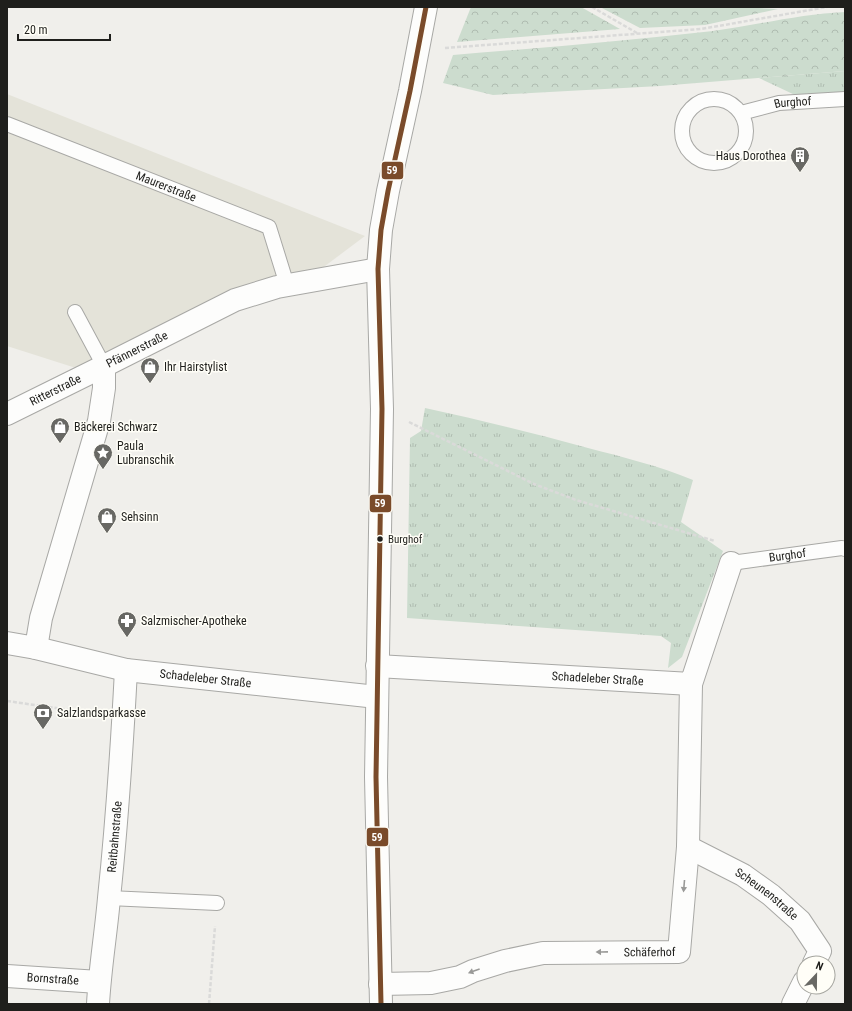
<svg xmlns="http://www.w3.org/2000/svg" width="852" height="1011" font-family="'Roboto Condensed',sans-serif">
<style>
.built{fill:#e4e3d9}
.grass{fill:url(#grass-tufts)}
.forest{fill:url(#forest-crowns)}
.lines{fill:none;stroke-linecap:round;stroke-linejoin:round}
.lane-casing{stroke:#a8a8a5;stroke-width:16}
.street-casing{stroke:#a8a8a5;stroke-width:24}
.path{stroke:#dadad9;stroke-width:2.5;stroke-dasharray:4 2;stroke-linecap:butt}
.lane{stroke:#fdfdfc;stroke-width:14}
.street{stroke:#fdfdfc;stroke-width:22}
.bus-1-casing{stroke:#fffef7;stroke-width:8}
.bus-1{stroke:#7a4b2a;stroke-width:5}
.oneway{fill:#999997}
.bus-dot{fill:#1f1f1c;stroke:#fffef7;stroke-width:1.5}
.labels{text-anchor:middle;stroke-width:3;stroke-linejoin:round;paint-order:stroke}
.bus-label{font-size:11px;fill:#1f1f1c;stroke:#fffef7;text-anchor:start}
.street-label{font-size:12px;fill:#1f1f1c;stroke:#fffef7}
.poi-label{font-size:12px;fill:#1f1f1c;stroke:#fffef7;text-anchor:start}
.line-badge{stroke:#fffef7;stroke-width:1.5}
.badge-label{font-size:11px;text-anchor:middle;font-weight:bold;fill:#fff}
</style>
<defs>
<pattern id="grass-tufts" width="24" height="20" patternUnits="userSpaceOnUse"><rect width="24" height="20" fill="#ccdcce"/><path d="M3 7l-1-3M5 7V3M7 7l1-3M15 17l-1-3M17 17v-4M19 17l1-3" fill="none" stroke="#afbcb0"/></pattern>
<pattern id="forest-crowns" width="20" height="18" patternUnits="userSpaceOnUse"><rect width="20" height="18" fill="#ccdcce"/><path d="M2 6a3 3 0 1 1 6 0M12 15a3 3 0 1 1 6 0" fill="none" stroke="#afbcb0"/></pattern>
</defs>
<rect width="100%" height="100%" fill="#f0efeb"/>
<!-- built -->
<polygon class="built" points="7,94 365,236 317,272 79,369 7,346"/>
<!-- grass -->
<g class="grass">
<polygon points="845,71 845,92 795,95 759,78"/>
<path d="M 425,408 C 480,420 534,433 588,448 C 623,457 659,466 693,480 L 681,522 L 723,551 L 682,657 L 668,668 L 671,643 L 661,636 L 407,618 L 410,438 L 421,431 Z"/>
</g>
<!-- forest -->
<g class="forest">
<polygon points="471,7 581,7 620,29 457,42"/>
<polygon points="600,7 736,7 778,9 705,25 640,28"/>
<path d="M 845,12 L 845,71 L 660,86 L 493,95 L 443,83 L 453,55 C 540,48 626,41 713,31 C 757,25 801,14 845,12 Z"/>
</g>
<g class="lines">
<!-- lane casing -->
<g class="lane-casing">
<g id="lane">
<circle cx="714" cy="131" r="32"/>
<path id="s1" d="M 741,113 L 779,103 L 845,99"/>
<path id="s2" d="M 7,124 L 269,227 L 287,285"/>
<polyline points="75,312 104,366"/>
<path id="s3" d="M 731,563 L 842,548 L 845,549"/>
<polyline points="109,898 217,903"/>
</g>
</g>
<!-- street casing -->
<g class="street-casing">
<g id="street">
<path id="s4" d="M 7,414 L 104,366"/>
<path id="s5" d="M 7,643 L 36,648 L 126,670 L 377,697"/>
<path id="s6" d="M 36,648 L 41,618 L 99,421 L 104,388 L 104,366 L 235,300 L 277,287 L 378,269"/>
<path id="s7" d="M 377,666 L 691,684 L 731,563"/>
<path id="s8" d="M 688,847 L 743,875 L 771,895 L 800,921 L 820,951 L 814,963"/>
<path id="s9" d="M 7,976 L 99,982"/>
<path id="s10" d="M 380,984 L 431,983 L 460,977 L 473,971 L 505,961 L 543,953 L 679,952 L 688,847 L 691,684"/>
<path id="s11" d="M 98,1004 C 100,968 106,933 109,898 C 117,822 122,746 126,670"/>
<polyline points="381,1004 376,777 382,409 378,269 381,230 388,191 410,91 426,7"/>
<polyline points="793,1004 804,982"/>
</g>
</g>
<!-- path -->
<g class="path">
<polyline points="592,7 637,33"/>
<polyline points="445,48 701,29 827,7"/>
<polyline points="409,422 534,484 576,500 715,541"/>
<polyline points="7,701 97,714"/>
<polyline points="209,1004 215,926"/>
</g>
<!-- lane -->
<use href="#lane" class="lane"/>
<!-- street -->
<use href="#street" class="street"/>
<!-- bus-1 casing -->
<g class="bus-1-casing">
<polyline id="bus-1" points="381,1004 376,777 382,409 378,269 381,230 388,191 410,91 426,7"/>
</g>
<!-- bus-1 -->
<use href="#bus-1" class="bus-1"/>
</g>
<!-- one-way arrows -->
<defs><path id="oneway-solid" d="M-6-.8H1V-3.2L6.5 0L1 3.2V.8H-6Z"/></defs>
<g class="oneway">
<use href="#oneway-solid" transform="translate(684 886) rotate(95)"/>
<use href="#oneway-solid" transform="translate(602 952) rotate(179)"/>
<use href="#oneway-solid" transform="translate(474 971) rotate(160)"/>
</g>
<!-- icons -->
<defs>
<g id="building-pin" transform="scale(1)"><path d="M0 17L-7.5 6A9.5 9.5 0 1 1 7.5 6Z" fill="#686864" stroke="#fffef7"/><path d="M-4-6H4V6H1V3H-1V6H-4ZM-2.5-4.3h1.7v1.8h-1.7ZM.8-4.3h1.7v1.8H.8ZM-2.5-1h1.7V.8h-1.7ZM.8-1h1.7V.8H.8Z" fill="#fff"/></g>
<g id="shop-pin" transform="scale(1)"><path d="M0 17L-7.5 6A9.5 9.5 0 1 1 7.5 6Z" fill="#686864" stroke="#fffef7"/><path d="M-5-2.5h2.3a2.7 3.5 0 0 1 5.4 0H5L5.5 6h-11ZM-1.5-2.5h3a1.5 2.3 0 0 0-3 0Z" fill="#fff"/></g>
<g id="sight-pin" transform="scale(1)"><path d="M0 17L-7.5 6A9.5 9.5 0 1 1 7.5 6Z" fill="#686864" stroke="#fffef7"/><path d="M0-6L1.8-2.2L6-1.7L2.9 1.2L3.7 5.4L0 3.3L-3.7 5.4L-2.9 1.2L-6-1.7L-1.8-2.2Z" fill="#fff"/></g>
<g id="pharmacy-pin" transform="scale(1)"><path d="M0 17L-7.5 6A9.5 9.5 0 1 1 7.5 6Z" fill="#686864" stroke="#fffef7"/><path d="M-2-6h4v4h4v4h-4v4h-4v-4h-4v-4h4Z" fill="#fff"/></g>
<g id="bank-pin" transform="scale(1)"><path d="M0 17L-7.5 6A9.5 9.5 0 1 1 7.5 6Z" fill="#686864" stroke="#fffef7"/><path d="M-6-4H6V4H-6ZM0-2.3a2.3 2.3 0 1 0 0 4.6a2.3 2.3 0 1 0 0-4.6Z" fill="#fff"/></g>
</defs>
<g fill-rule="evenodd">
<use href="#building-pin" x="800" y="156"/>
<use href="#shop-pin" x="150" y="367"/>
<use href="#shop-pin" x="60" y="427"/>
<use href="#sight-pin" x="103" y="453"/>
<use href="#shop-pin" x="107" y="517"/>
<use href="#pharmacy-pin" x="127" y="621"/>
<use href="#bank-pin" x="43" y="713"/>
</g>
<!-- markers -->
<circle class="bus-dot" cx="380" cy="539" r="3.5"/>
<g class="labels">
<!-- bus labels -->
<g class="bus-label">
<text x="388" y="543">Burghof</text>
</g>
<!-- street labels -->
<g class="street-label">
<text dy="4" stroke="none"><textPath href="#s1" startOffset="53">Burghof</textPath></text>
<text dy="4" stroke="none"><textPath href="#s2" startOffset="171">Maurerstraße</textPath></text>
<text dy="4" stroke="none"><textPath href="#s6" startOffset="328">Pfännerstraße</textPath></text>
<text dy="4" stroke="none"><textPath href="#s4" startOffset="54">Ritterstraße</textPath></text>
<text dy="4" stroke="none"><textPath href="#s3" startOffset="57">Burghof</textPath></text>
<text dy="4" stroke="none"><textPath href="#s7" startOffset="221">Schadeleber Straße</textPath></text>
<text dy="4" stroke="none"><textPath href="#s5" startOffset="202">Schadeleber Straße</textPath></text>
<text dy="4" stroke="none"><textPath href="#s11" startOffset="168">Reitbahnstraße</textPath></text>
<text dy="4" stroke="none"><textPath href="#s8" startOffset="92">Scheunenstraße</textPath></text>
<text dy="4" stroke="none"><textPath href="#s10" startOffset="274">Schäferhof</textPath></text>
<text dy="4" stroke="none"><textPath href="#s9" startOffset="46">Bornstraße</textPath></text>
</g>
<!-- poi labels -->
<g class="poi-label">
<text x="786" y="160" text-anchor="end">Haus Dorothea</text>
<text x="164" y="371">Ihr Hairstylist</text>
<text x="74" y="431">Bäckerei Schwarz</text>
<text x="117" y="450">Paula<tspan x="117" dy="14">Lubranschik</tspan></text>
<text x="121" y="521">Sehsinn</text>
<text x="141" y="625">Salzmischer-Apotheke</text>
<text x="57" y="717">Salzlandsparkasse</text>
</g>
</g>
<g class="line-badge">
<rect x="381" y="161" width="23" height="19" rx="4" fill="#7a4b2a"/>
<rect x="369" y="494" width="23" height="19" rx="4" fill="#7a4b2a"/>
<rect x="366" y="827" width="23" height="20" rx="4" fill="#7a4b2a"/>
</g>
<g class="badge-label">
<text x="392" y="174">59</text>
<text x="380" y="507">59</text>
<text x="377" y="841">59</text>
</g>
<!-- border -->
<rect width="852" height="1011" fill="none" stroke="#1f1f1c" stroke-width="16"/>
<!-- north arrow -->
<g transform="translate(816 975) rotate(22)"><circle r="19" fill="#fffef7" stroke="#a5a59f"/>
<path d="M0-3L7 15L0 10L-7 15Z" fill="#686864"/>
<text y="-6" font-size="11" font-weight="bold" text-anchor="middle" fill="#1f1f1c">N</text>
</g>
<!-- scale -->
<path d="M18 34v6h92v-6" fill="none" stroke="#1f1f1c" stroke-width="2"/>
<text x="24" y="34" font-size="12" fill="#1f1f1c" stroke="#fffef7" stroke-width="3" paint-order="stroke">20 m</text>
</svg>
